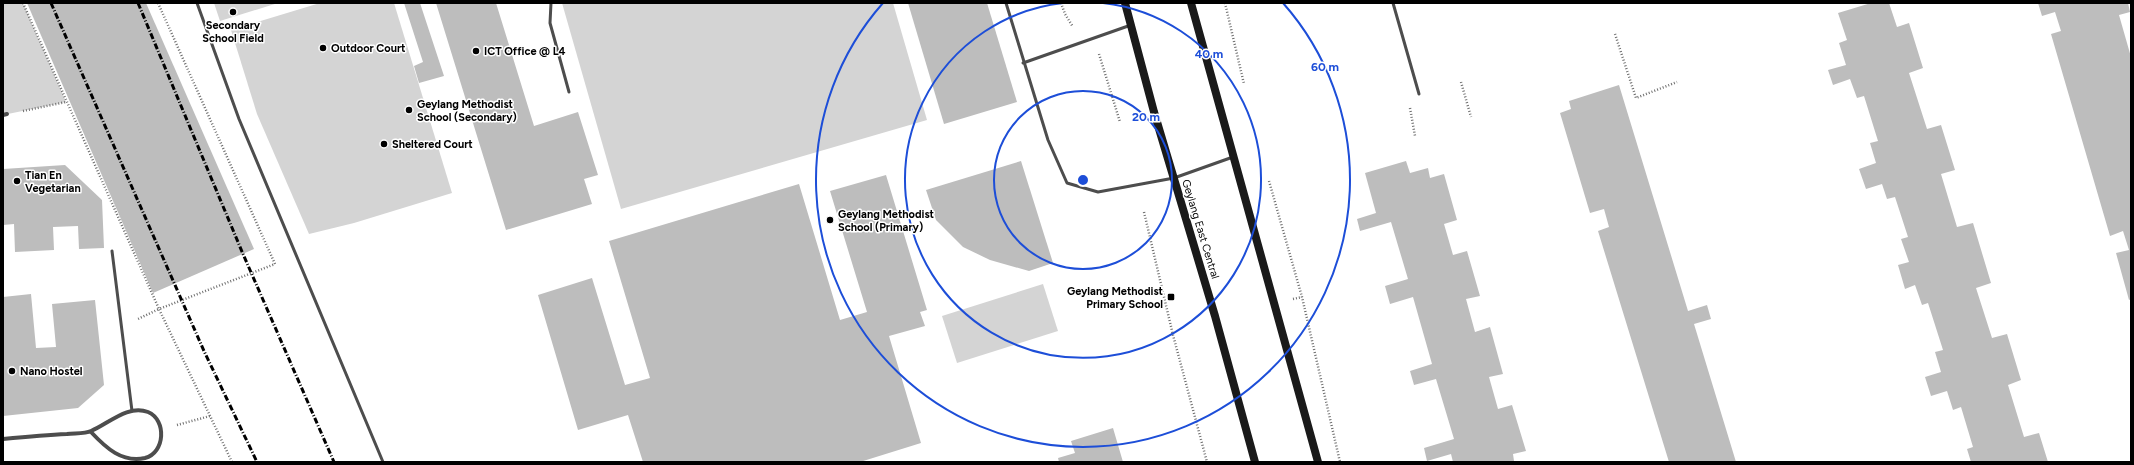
<svg xmlns="http://www.w3.org/2000/svg" width="2134" height="465" font-family="Figtree,sans-serif">
<style>
.green{fill:#d4d4d4}
.building{fill:#bdbdbd}
.lines{fill:none;stroke-linecap:round;stroke-linejoin:round}
.path{stroke:#6f6f6f;stroke-width:2.5;stroke-dasharray:1 2;stroke-linecap:butt}
.lane{stroke:#4d4d4d;stroke-width:3}
.street{stroke:#4d4d4d;stroke-width:4}
.secondary{stroke:#1a1a1a;stroke-width:8}
.rail{stroke:#000;stroke-width:3;stroke-dasharray:6 2 1 2;stroke-linecap:butt}
.ring{fill:none;stroke:#1d4ed8;stroke-width:2}
.poi-dot{fill:#000;stroke:#fff;stroke-width:1.5}
.labels{text-anchor:middle;stroke-width:3;stroke-linejoin:round;paint-order:stroke}
.poi-label{font-size:11px;font-weight:bold;fill:#000;stroke:#fff;text-anchor:start}
.street-label{font-size:11px;fill:#000;stroke:#fff}
.centre{fill:#1d4ed8;stroke:#fff;stroke-width:2}
.ring-label{font-size:12px;text-anchor:middle;font-weight:bold;fill:#1d4ed8;stroke:#fff;stroke-width:3;stroke-linejoin:round;paint-order:stroke}
</style>
<rect width="100%" height="100%" fill="#fff"/>
<!-- green -->
<g class="green">
<polygon points="3,3 23,3 66,102 3,115"/>
<polygon points="214,3 278,3 220,21"/>
<polygon points="320,3 394,3 452,193 354,223 309,234 257,114 231,30"/>
<polygon points="562,3 893,3 927,120 621,209"/>
<polygon points="1043,284 1058,331 957,363 942,316"/>
</g>
<!-- building -->
<g class="building">
<polygon points="27,3 146,3 254,249 153,293"/>
<polygon points="404,3 420,3 444,76 419,83 414,66 423,62"/>
<polygon points="436,3 496,3 534,126 578,112 598,175 584,179 592,204 506,230"/>
<polygon points="908,3 987,3 1017,102 944,124"/>
<polygon points="1871,3 1889,3 1897,27 1909,23 1923,68 1909,73 1927,129 1941,125 1955,170 1941,174 1957,227 1973,223 1991,283 1976,288 1992,338 2007,334 2021,380 2008,385 2024,437 2039,433 2048,462 1971,462 1967,449 1973,447 1961,407 1953,410 1947,391 1931,396 1925,377 1941,372 1935,352 1943,350 1928,303 1922,305 1915,285 1905,289 1898,265 1909,262 1901,239 1908,237 1895,197 1887,199 1882,184 1866,189 1859,169 1876,163 1870,143 1878,141 1864,96 1857,98 1850,79 1833,85 1828,70 1846,65 1839,43 1847,40 1838,13"/>
<polygon points="2038,3 2128,3 2130,12 2119,15 2131,57 2131,299 2129,300 2116,253 2129,250 2123,231 2110,236 2051,34 2061,31 2055,12 2042,16"/>
<polygon points="1619,85 1688,311 1707,305 1711,319 1694,324 1736,462 1669,462 1598,231 1609,227 1604,209 1590,213 1560,113 1571,109 1569,101"/>
<polygon points="1021,161 1053,263 1029,271 990,260 963,247 936,220 926,190"/>
<polygon points="1406,161 1410,173 1428,168 1430,178 1444,174 1457,220 1444,224 1453,255 1467,251 1480,296 1466,299 1475,332 1490,327 1503,374 1489,377 1498,409 1512,405 1526,451 1513,454 1514,461 1453,462 1451,454 1427,461 1424,448 1454,439 1436,379 1414,385 1410,371 1432,364 1413,297 1390,304 1385,286 1408,279 1391,222 1360,231 1357,219 1376,213 1365,173"/>
<polygon points="65,165 102,200 104,248 79,249 78,226 53,227 54,250 15,252 14,224 3,225 3,169"/>
<polygon points="886,175 927,310 920,312 925,326 889,336 921,443 860,462 643,462 628,415 578,430 538,295 592,278 625,385 650,378 609,241 799,184 840,320 867,312 830,191"/>
<polygon points="31,294 36,348 56,347 52,304 95,300 104,385 78,408 3,416 3,297"/>
<polygon points="1113,428 1123,462 1059,462 1058,458 1075,453 1071,441"/>
</g>
<g class="lines">
<!-- path -->
<g class="path">
<polyline points="23,3 159,309 138,319"/>
<polyline points="158,3 275,264 159,309 232,462"/>
<polyline points="1061,3 1065,14 1073,27"/>
<polyline points="1225,3 1244,84"/>
<polyline points="1615,34 1636,98 1677,82"/>
<polyline points="1099,54 1120,122"/>
<polyline points="1461,82 1471,117"/>
<polyline points="1410,108 1415,136"/>
<polyline points="23,111 66,102"/>
<polyline points="1269,181 1302,297 1340,462"/>
<polyline points="1144,212 1173,335 1207,462"/>
<polyline points="1293,299 1302,297"/>
<polyline points="177,425 210,416"/>
</g>
<!-- lane -->
<g class="lane">
<polyline points="197,3 239,119 383,462"/>
<polyline points="551,3 550,23 569,92"/>
<polyline points="1006,3 1048,140 1067,183 1098,192 1174,178 1233,157"/>
<polyline points="1393,3 1419,94"/>
<polyline points="1023,63 1131,25"/>
<polyline points="112,251 132,411"/>
</g>
<!-- street -->
<g class="street">
<polyline points="3,115 7,114"/>
<path d="M 3,439 C 24,437 46,435 67,434 C 74,433 85,434 91,431 C 108,424 128,404 148,412 C 167,420 165,453 145,458 C 122,463 106,448 91,432"/>
</g>
<!-- secondary -->
<g class="secondary">
<polyline points="1125,3 1154,112 1215,316 1255,462"/>
<polyline points="1191,3 1318,462"/>
</g>
<!-- rail -->
<g class="rail">
<polyline points="51,3 204,351 257,462"/>
<polyline points="138,3 243,254 334,462"/>
</g>
</g>
<!-- distance rings -->
<g class="ring">
<circle cx="1083" cy="180" r="89"/>
<path d="M1103 3A178 178 0 1 1 1063 3"/>
<path d="M1283 3A267 267 0 1 1 883 3"/>
</g>
<!-- markers -->
<g class="poi-dot">
<circle cx="233" cy="12" r="4"/>
<circle cx="323" cy="48" r="4"/>
<circle cx="476" cy="51" r="4"/>
<circle cx="409" cy="110" r="4"/>
<circle cx="384" cy="144" r="4"/>
<circle cx="17" cy="181" r="4"/>
<circle cx="830" cy="220" r="4"/>
<rect x="1167" y="293" width="8" height="8" rx="2"/>
<circle cx="12" cy="371" r="4"/>
</g>
<g class="labels">
<!-- poi labels -->
<g class="poi-label">
<text x="233" y="29" text-anchor="middle">Secondary<tspan x="233" dy="13">School Field</tspan></text>
<text x="331" y="52">Outdoor Court</text>
<text x="484" y="55">ICT Office @ L4</text>
<text x="417" y="108">Geylang Methodist<tspan x="417" dy="13">School (Secondary)</tspan></text>
<text x="392" y="148">Sheltered Court</text>
<text x="25" y="179">Tian En<tspan x="25" dy="13">Vegetarian</tspan></text>
<text x="838" y="218">Geylang Methodist<tspan x="838" dy="13">School (Primary)</tspan></text>
<text x="1163" y="295" text-anchor="end">Geylang Methodist<tspan x="1163" dy="13">Primary School</tspan></text>
<text x="20" y="375">Nano Hostel</text>
</g>
<!-- street labels -->
<g class="street-label">
<text transform="translate(1201 229) rotate(73)" y="4">Geylang East Central</text>
</g>
</g>
<circle cx="1083" cy="180" r="6" class="centre"/>
<g class="ring-label">
<text x="1209" y="58">40 m</text>
<text x="1325" y="71">60 m</text>
<text x="1146" y="121">20 m</text>
</g>
<!-- border -->
<rect width="2134" height="465" fill="none" stroke="#000000" stroke-width="8"/>
</svg>
